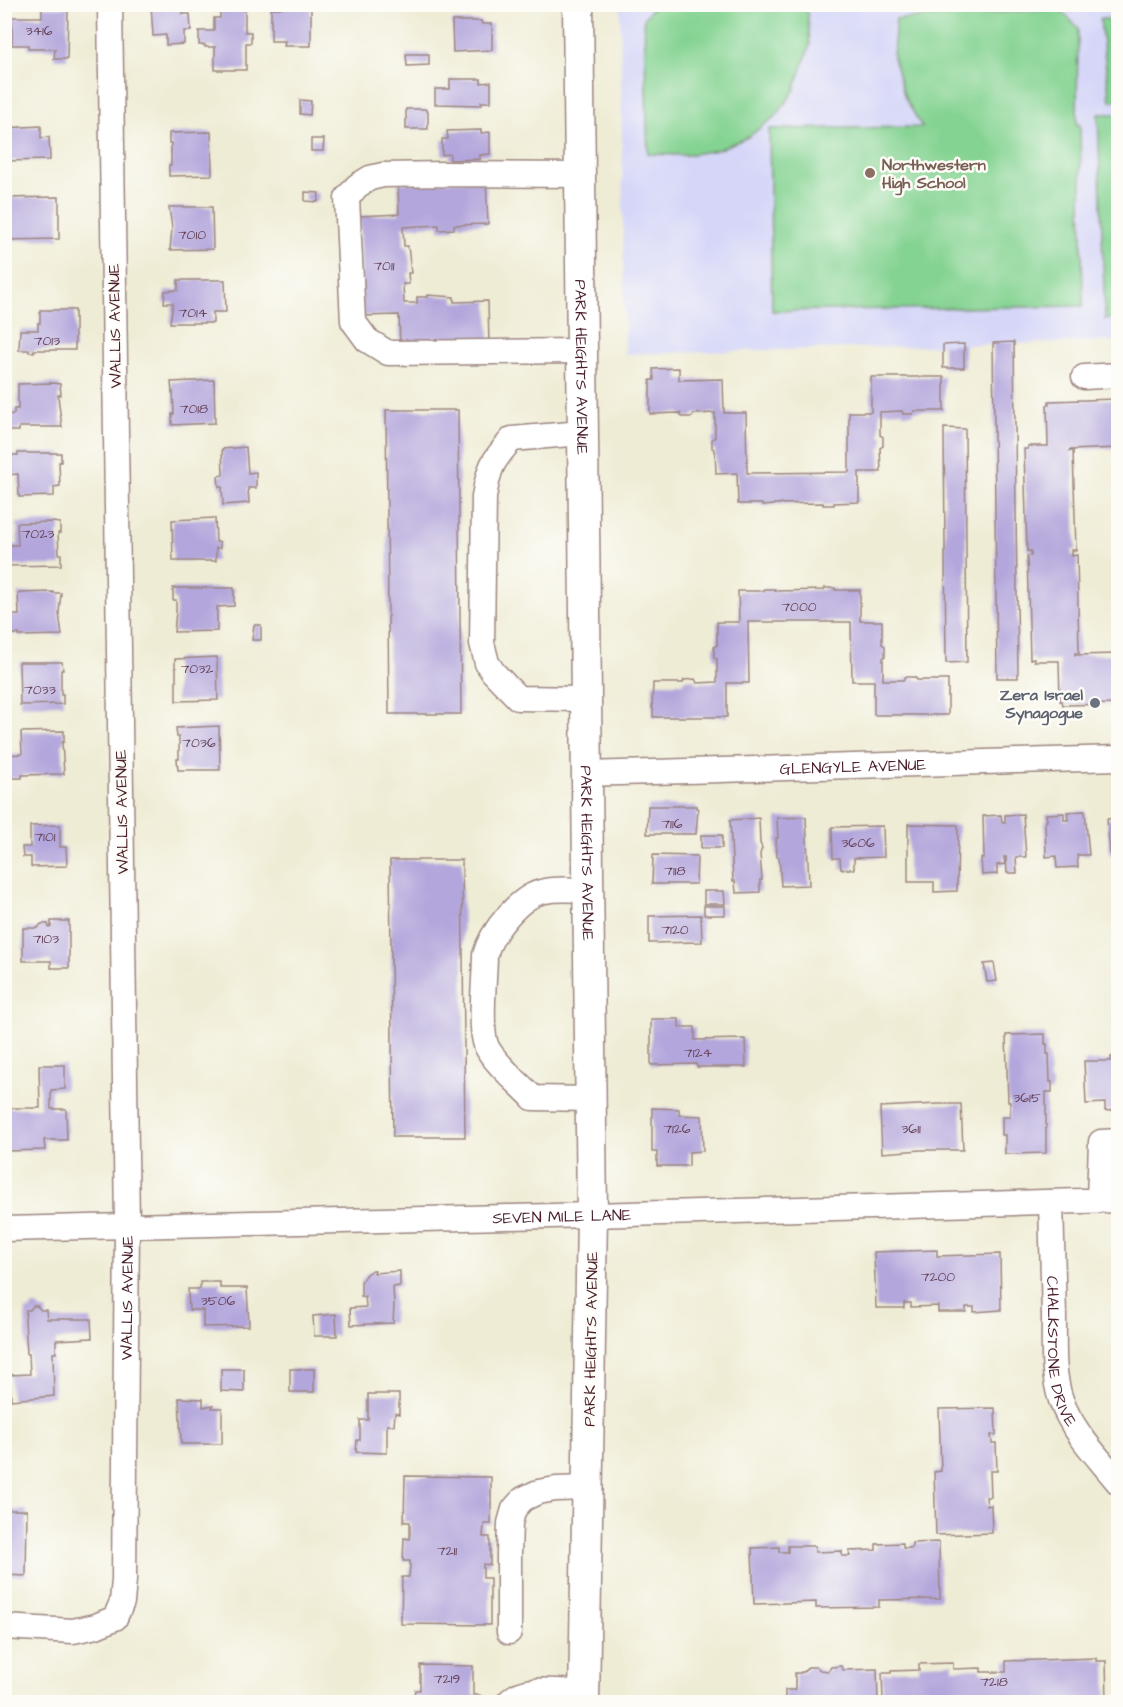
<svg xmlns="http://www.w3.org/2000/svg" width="1123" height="1707" font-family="'Architects Daughter',sans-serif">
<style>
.built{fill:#d6d7f8}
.green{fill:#84d392;stroke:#67795e;stroke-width:1.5}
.building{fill:#b3a6dc}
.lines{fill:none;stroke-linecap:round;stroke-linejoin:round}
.minor-casing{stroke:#9c8680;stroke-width:27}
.major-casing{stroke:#9c8680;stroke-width:33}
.minor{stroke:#fff;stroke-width:24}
.major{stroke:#fff;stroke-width:30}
.education-dot{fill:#8d6e63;stroke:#fdfcf7;stroke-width:2}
.worship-dot{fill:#6b7280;stroke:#fdfcf7;stroke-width:2}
.labels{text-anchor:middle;stroke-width:5;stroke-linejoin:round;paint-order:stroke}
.number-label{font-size:14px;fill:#644157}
.education-label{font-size:16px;font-weight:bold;fill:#785e54;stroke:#fdfcf7;text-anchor:start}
.street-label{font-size:16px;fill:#4a1f2b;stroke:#fdfcf7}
.worship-label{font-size:16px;font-weight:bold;fill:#5b616d;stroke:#fdfcf7;text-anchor:end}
</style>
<rect width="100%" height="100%" fill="#fdfcf7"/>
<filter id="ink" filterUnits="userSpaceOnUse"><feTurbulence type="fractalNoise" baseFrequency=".0167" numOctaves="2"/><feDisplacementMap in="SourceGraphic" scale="12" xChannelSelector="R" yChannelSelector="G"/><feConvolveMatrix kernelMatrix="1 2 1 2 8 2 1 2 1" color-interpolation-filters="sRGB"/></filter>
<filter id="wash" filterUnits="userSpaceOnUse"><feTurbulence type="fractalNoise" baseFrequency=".008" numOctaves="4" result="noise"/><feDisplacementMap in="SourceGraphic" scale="24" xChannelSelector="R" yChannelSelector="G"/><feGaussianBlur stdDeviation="1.35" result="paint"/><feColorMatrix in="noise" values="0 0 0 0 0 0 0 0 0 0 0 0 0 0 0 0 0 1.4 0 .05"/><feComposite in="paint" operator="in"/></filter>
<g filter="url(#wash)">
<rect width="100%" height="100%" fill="#efecd5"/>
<!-- built -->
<polygon class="built" points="620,5 1118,5 1118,341 625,354"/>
<!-- green -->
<g class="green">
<polygon points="655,5 807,7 810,45 794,91 777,115 748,137 717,150 686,155 648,154 644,18"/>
<polygon points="1060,9 1078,28 1077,125 1080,125 1083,306 772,311 769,129 922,127 905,98 893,57 896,19"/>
<polygon points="1100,19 1118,19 1118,101 1110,101"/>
<polygon points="1098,114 1118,114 1118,319 1105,319"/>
</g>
<g id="blocks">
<!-- building -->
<g class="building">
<polygon points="151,4 183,4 183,14 190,14 191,31 184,31 184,44 166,45 166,35 153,36"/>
<polygon points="220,4 245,4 245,32 251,32 251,43 246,43 246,70 215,70 215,47 205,47 205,45 199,45 199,31 214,31 214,18 220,18"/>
<polygon points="284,4 297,4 297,7 311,7 311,46 284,46 285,41 271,41 271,8 284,8"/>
<polygon points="438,4 493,4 493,8 438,9"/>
<polygon points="42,7 68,7 67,59 54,59 55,49 28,49 28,45 12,45 12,17 42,17"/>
<polygon points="452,21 481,21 482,24 492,24 492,50 453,52"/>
<polygon points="406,54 429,54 429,65 407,66"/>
<polygon points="450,79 481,79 481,83 491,82 491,102 481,102 482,105 435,104 435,89 450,89"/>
<polygon points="300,100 311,101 310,115 300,114"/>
<polygon points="406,109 425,109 428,112 428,129 406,129"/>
<polygon points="41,126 41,138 49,137 50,160 4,161 4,128"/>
<polygon points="481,130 481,133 490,132 490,154 480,155 480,159 450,160 450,154 442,155 442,139 448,139 447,131"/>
<polygon points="211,132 212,175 169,176 169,165 171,165 171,143 169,143 169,133"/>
<polygon points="311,139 324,139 323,151 311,151"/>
<polygon points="486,180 488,224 454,225 454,229 439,230 439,225 403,227 404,246 408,246 411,273 408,273 409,284 403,284 404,303 417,303 417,297 428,297 428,295 454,297 454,302 488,301 489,345 400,348 399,315 362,316 360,216 399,214 398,183"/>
<polygon points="305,192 319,193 318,202 305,201"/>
<polygon points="59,197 59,239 4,240 4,198"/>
<polygon points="169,207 212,207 213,249 170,250 172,228"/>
<polygon points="178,280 225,280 226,312 213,312 213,323 170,323 173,303 164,303 165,291 178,290"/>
<polygon points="40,310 75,310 75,350 34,350 34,352 29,352 29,350 19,350 20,330 38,330 38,323 40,323"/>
<polygon points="1014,342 1018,678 997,678 993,343"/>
<polygon points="964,344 964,368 943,368 943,345"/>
<polygon points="679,368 679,380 723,379 724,413 746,413 747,473 849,472 849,412 871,412 871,377 944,377 944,411 914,411 913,414 903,414 902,411 880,412 880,435 883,437 883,446 880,448 881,472 859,472 859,502 834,503 834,505 823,505 823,503 774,504 774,505 762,506 762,504 738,504 737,473 716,474 715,450 712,448 712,439 715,437 715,413 694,414 692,417 682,417 680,413 650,414 650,380 654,380 653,369"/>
<polygon points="214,380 215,423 172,425 172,414 174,414 173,392 172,393 171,382"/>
<polygon points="53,383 60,384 61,395 58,395 59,405 62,427 19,427 19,431 4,431 4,415 14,414 14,409 18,409 18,384"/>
<polygon points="1118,399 1118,448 1070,450 1069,451 1073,451 1076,550 1072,550 1072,556 1077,555 1079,653 1075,653 1075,655 1118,654 1118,704 1063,705 1062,701 1060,701 1059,661 1034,661 1034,658 1030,659 1027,556 1031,556 1031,551 1027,551 1024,449 1028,449 1028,446 1048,446 1047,405 1049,405 1049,401"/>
<polygon points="386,410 458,410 461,714 389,714"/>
<polygon points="944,428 965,429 967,662 946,663"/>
<polygon points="246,447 248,473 256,472 256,488 248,488 249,503 223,505 222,487 219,487 218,476 223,475 222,449"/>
<polygon points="18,453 61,453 61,462 59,462 60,486 54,487 54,496 19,497 18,474 6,475 5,455 18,455"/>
<polygon points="215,518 216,542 220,542 220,548 216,548 216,561 173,561 172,520"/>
<polygon points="52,522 60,523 60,533 58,533 59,554 61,554 61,565 4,566 4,545 18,545 17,523"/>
<polygon points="173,588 234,588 234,606 217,607 217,631 174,632 176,611 176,600 173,600"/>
<polygon points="824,588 835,588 835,590 860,590 860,621 882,621 882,644 885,646 885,656 883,658 883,680 904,680 905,677 915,677 917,680 948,680 948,715 874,715 874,681 852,681 851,622 748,622 749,683 727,683 727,717 653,717 653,708 652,708 653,683 683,683 684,680 695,679 697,683 717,682 717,659 714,658 714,647 717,645 717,622 739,622 738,591 764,591 764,589 775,589 775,591 824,590"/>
<polygon points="53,592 53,593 61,593 59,613 62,635 19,636 19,634 4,634 4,615 19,615 18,593"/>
<polygon points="254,625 261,625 261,640 252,640"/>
<polygon points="217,657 218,700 176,701 176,668 175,668 175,659"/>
<polygon points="19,662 62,662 63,670 61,670 61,695 63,694 63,704 20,705"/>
<polygon points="219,726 220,770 178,770 177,759 179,759 179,737 177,737 176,728"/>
<polygon points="64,731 64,742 62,742 64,774 22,775 22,778 4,778 4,755 22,754 21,732"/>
<polygon points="648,806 696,806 696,808 698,809 696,834 647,834"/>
<polygon points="1085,811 1089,855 1077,855 1078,867 1057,868 1056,856 1046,857 1045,821 1047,821 1046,814 1064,813 1064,820 1068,820 1067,812"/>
<polygon points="1023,814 1026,857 1016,857 1017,873 1007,873 1006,857 1004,857 1005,864 997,865 997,874 982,875 981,858 984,858 983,816 1001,815 1002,822 1005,822 1005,815"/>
<polygon points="806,817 809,885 781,886 779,857 777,857 776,838 778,838 777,818"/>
<polygon points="759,818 760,843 762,848 760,854 762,880 760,880 760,892 736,893 735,881 733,881 730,820"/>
<polygon points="1118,818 1118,854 1110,855 1107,819"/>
<polygon points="908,824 958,825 957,891 934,892 934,882 908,882"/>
<polygon points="60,825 60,847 66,847 67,866 31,867 31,857 23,857 22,847 30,847 30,826"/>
<polygon points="883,826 884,857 854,858 854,869 841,869 840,858 833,858 832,827"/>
<rect x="701" y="835" width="21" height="13"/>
<polygon points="653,855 697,856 696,884 652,884"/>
<polygon points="390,860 462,860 465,1137 393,1137"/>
<polygon points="704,891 724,891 725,904 704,904"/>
<rect x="704" y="906" width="21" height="9"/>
<polygon points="701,915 702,942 649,943 649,916"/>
<polygon points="51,921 69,921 69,968 51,968 51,961 23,961 23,928 38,928 41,924 48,924 49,928 51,927"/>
<polygon points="994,963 997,981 987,982 984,964"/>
<polygon points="651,1019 679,1019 679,1027 695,1027 695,1040 745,1039 746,1067 697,1067 696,1064 651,1065"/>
<polygon points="1045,1034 1045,1044 1047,1044 1047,1054 1049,1054 1050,1082 1052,1082 1052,1092 1046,1092 1046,1153 1005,1154 1005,1135 1002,1135 1002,1117 1010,1117 1010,1102 1008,1102 1006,1035"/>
<polygon points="1111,1057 1118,1057 1118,1110 1105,1111 1105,1103 1086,1104 1084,1061 1111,1061"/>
<polygon points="39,1065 65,1065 65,1089 51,1090 51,1109 66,1109 67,1140 44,1140 45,1150 5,1151 4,1108 40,1108"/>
<polygon points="938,1104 961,1104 963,1150 921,1150 882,1153 880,1107"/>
<polygon points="652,1108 679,1109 679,1115 702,1116 703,1151 689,1152 689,1166 657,1166 657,1152 652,1152"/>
<polygon points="937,1250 937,1256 1000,1254 1001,1310 974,1312 974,1307 966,1307 966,1312 938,1312 938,1306 911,1307 911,1303 904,1303 904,1308 876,1308 874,1252"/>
<polygon points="372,1270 375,1270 374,1273 400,1271 400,1286 393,1287 394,1306 393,1323 351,1325 350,1308 366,1307 365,1296 361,1297 361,1282 366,1274"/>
<polygon points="200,1282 220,1282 220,1288 247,1288 249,1326 203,1327 203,1310 189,1310 188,1289 200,1289"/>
<polygon points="33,1306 37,1306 41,1310 46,1310 47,1319 91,1319 92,1338 56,1340 56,1353 53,1353 54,1396 11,1400 10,1375 30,1374 29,1354 27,1354 25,1320 26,1310 30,1310"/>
<polygon points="336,1314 337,1336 314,1336 313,1316"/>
<polygon points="221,1369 244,1369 244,1392 221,1391"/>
<rect x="290" y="1369" width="24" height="23"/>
<polygon points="368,1394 399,1394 399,1414 395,1413 394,1425 387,1425 387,1453 356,1452 357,1440 360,1440 360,1420 368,1420"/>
<polygon points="179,1398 203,1399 203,1407 213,1405 212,1408 222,1408 222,1444 181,1444"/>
<polygon points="995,1408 996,1435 991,1435 992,1443 996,1443 997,1471 990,1471 991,1497 986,1497 987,1506 991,1505 992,1533 936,1535 934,1472 941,1471 939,1409"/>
<polygon points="405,1476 491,1477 491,1524 484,1524 483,1537 490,1537 490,1565 483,1564 483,1578 490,1578 490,1625 401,1624 402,1577 409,1577 410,1566 410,1561 403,1561 404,1538 410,1539 410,1522 404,1522"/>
<polygon points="4,1510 27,1510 26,1576 4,1575"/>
<polygon points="939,1542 940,1599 879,1600 879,1607 816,1608 816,1602 754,1604 752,1548 779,1547 779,1552 788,1552 788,1546 815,1546 815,1552 842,1551 842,1556 850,1556 849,1551 876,1550 876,1544 903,1543 903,1548 912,1548 912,1543"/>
<polygon points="1096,1658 1096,1661 1106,1661 1107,1702 883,1702 882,1673 891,1673 891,1671 919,1670 919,1664 953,1663 953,1669 981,1668 981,1672 1006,1672 1006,1661"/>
<polygon points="420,1665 473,1666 473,1695 480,1695 480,1702 412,1702 412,1695 414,1695 415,1690 420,1690"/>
<polygon points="841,1666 843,1670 877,1669 878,1702 788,1702 788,1699 785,1699 785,1690 795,1690 795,1673 801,1673 801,1672 804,1672 808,1667 817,1667 820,1670 828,1671 831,1667"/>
</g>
</g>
</g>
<g filter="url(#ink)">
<use href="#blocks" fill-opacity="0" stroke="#9c8680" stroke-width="1.5"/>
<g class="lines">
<!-- minor casing -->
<g class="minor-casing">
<g id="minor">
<polyline points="580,175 445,174 383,175 370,178 357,186 347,198 353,321 367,340 388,353 582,351"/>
<polyline points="1084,377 1118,375"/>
<path d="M 582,433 L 512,439 C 492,461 489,467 484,497 L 482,643 L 487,663 L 493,672 L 518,698 L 585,699"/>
<path id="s1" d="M 586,774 L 1118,758"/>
<path d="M 588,890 C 574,890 558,888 545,891 C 520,895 491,932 485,955 C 485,978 479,1026 486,1045 C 492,1061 521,1085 533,1098 L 591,1099"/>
<polyline points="1099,1200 1101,1142 1118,1141"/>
<path id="s2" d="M 1051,1202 C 1052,1240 1053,1279 1054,1317 C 1054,1344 1052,1374 1061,1400 C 1072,1431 1098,1457 1118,1482"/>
<path id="s3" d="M 4,1229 L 592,1215 L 1118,1200"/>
<path id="s4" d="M 4,1627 L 73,1631 L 96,1626 L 115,1618 L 122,1602 L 124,1580 L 127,1225 L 110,4"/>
<polyline points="509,1632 509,1553 510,1523 514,1509 523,1499 538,1492 556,1489 588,1488"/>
<path d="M 509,1702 C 524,1684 562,1692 584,1693"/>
</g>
</g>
<!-- major casing -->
<g class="major-casing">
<g id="major">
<path id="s5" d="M 578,4 L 592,1215 L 584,1702"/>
</g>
</g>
<!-- minor -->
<use href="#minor" class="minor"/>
<!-- major -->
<use href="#major" class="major"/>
</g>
</g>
<!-- markers -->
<circle class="education-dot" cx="870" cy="173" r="6"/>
<circle class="worship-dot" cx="1095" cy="703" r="6"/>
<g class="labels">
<!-- number labels -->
<g class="number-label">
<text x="39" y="35">3416</text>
<text x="192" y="239">7010</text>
<text x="384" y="270">7011</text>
<text x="193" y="317">7014</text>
<text x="47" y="345">7013</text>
<text x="194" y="413">7018</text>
<text x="38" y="538">7023</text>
<text x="799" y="611">7000</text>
<text x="197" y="673">7032</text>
<text x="40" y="694">7033</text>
<text x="199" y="747">7036</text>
<text x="672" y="828">7116</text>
<text x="45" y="841">7101</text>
<text x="858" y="847">3606</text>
<text x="675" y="875">7118</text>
<text x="675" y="934">7120</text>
<text x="46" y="943">7103</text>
<text x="698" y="1057">7124</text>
<text x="1027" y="1102">3615</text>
<text x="677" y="1133">7126</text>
<text x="911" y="1133">3611</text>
<text x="938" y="1281">7200</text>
<text x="218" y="1305">3506</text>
<text x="447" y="1555">7211</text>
<text x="447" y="1683">7219</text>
<text x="994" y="1686">7218</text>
</g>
<!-- education labels -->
<g class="education-label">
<text x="882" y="170">Northwestern<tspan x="882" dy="18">High School</tspan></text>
</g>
<!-- street labels -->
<g class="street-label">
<text transform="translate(114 326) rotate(-91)" y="6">WALLIS AVENUE</text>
<text dy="6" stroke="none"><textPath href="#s5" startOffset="363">PARK HEIGHTS AVENUE</textPath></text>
<text dy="6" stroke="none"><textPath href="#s1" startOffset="267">GLENGYLE AVENUE</textPath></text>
<text transform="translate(121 812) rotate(-91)" y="6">WALLIS AVENUE</text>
<text dy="6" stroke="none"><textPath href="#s5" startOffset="849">PARK HEIGHTS AVENUE</textPath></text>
<text dy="6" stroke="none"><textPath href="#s3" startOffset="558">SEVEN MILE LANE</textPath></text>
<text dy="6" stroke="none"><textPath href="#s4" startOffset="435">WALLIS AVENUE</textPath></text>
<text transform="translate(590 1339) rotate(-89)" y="6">PARK HEIGHTS AVENUE</text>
<text dy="6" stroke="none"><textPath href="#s2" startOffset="150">CHALKSTONE DRIVE</textPath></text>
</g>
<!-- worship labels -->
<g class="worship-label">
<text x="1083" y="700">Zera Israel<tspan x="1083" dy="18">Synagogue</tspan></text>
</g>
</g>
<!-- margin -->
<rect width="1123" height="1707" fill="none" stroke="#fdfcf7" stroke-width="24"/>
</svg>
